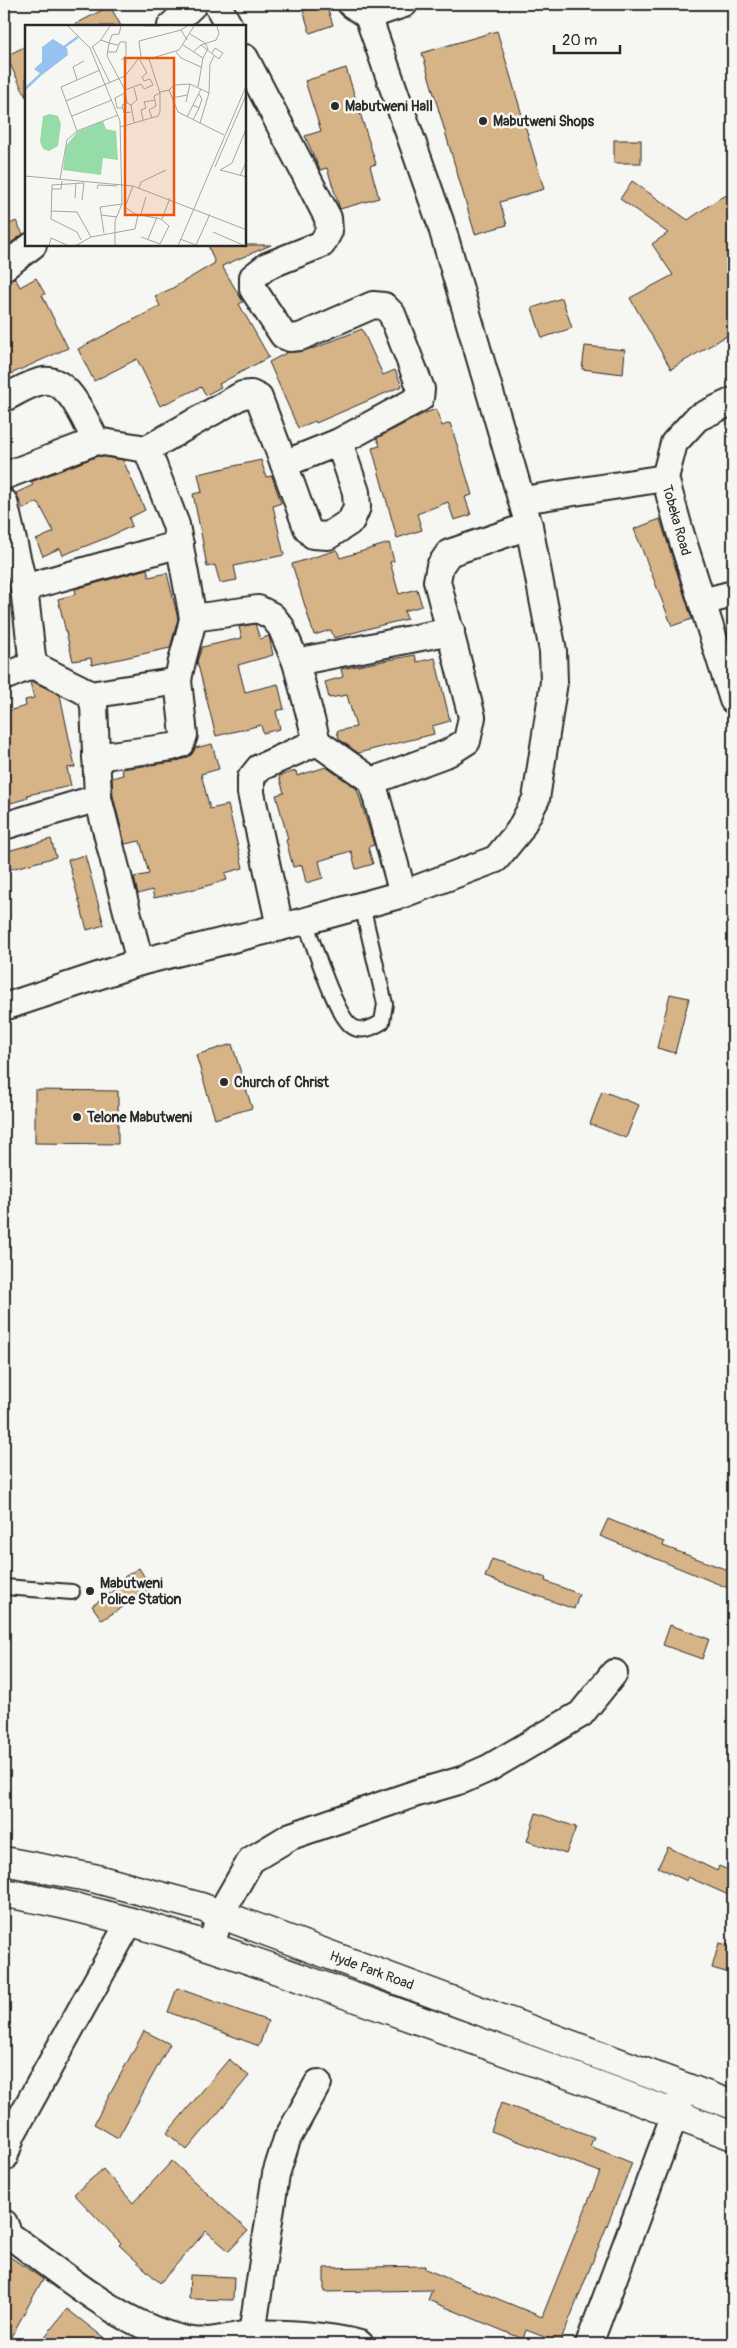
<svg xmlns="http://www.w3.org/2000/svg" width="737" height="2348" font-family="Pangolin,sans-serif">
<style>
.building{fill:#d6b488;stroke:#2b2b2b}
.lines{fill:none;stroke-linecap:round;stroke-linejoin:round}
.service-casing{stroke:#2b2b2b;stroke-width:18}
.minor-casing{stroke:#2b2b2b;stroke-width:30}
.tertiary-casing{stroke:#2b2b2b;stroke-width:31}
.service{stroke:#f6f6f2;stroke-width:14}
.minor{stroke:#f6f6f2;stroke-width:26}
.tertiary{stroke:#f6f6f2;stroke-width:28}
.poi-dot{fill:#2b2b2b;stroke:#f6f6f2;stroke-width:2}
.labels{text-anchor:middle;stroke-width:5;stroke-linejoin:round;paint-order:stroke}
.poi-label{font-size:14px;font-weight:bold;fill:#2b2b2b;stroke:#f6f6f2;text-anchor:start}
.street-label{font-size:14px;fill:#2b2b2b;stroke:#f6f6f2}
.inset-river{fill:none;stroke:#96c2ef;stroke-width:2.5}
.inset-road{fill:none;stroke:#a5a5a2;stroke-width:1}
.view{fill:#e8590c;fill-opacity:0.15;stroke:#e8590c;stroke-width:2.5}
.inset-edge{fill:none;stroke:#2b2b2b;stroke-width:2.5}
</style>
<rect width="100%" height="100%" fill="#f6f6f2"/>
<filter id="ink" filterUnits="userSpaceOnUse"><feTurbulence type="fractalNoise" baseFrequency=".02" numOctaves="2"/><feDisplacementMap in="SourceGraphic" scale="10" xChannelSelector="R" yChannelSelector="G"/><feConvolveMatrix kernelMatrix="1 2 1 2 8 2 1 2 1" color-interpolation-filters="sRGB"/></filter>
<g filter="url(#ink)">
<!-- building -->
<g class="building">
<polygon points="323,4 326,4 333,25 310,33 303,10"/>
<polygon points="110,6 121,26 72,26"/>
<polygon points="497,31 544,189 500,202 507,225 475,234 422,53"/>
<polygon points="26,46 26,97 6,56"/>
<polygon points="346,68 376,164 370,166 379,198 340,209 327,168 320,170 305,136 321,131 305,81"/>
<rect x="614" y="140" width="27" height="23"/>
<polygon points="632,181 688,220 720,198 733,193 733,332 671,369 630,298 673,275 652,244 668,233 620,199"/>
<polygon points="16,221 23,234 4,248 4,227"/>
<polygon points="208,245 271,245 222,266 243,302 239,304 269,357 219,384 221,387 206,395 201,387 160,406 137,359 94,381 78,349 160,306 155,296 171,289 215,263"/>
<polygon points="15,278 20,287 36,278 45,294 42,295 68,348 4,377 4,282"/>
<polygon points="562,298 572,328 542,338 532,308"/>
<polygon points="362,329 383,375 395,370 402,386 316,423 315,421 298,428 269,362 288,352 315,348"/>
<polygon points="585,346 625,350 623,374 582,369"/>
<polygon points="436,409 442,426 450,423 459,451 472,495 465,497 471,515 454,520 448,502 417,514 422,530 397,538 372,448 380,446 377,438 423,414"/>
<polygon points="98,456 123,460 145,510 129,518 132,526 106,538 63,555 60,548 43,556 36,540 54,532 38,502 23,509 16,493 33,485 31,482"/>
<polygon points="261,460 266,477 272,476 281,503 273,506 284,555 234,566 237,580 220,583 215,565 207,567 202,538 193,494 202,492 198,474"/>
<polygon points="660,519 692,619 672,626 634,529"/>
<polygon points="389,543 394,561 390,562 399,594 417,589 422,606 404,611 407,619 378,626 334,638 331,630 314,635 292,564 337,550 340,558"/>
<polygon points="147,569 149,577 167,573 178,619 170,648 92,665 91,658 73,661 58,599 76,594 75,589"/>
<polygon points="255,624 260,639 269,636 273,655 238,665 245,692 278,684 284,709 276,711 280,729 263,733 261,725 216,736 197,661 202,647 242,638 239,627"/>
<polygon points="415,655 417,662 435,658 450,721 432,726 434,734 358,753 339,739 337,731 356,727 347,695 329,698 325,682 343,677 341,669"/>
<polygon points="32,681 60,695 75,767 67,768 71,786 27,795 28,798 11,803 6,785 4,786 4,712 26,706 25,700 34,698 30,682"/>
<polygon points="212,744 219,769 201,774 210,809 228,805 243,868 225,873 227,880 199,888 154,898 152,890 138,894 134,877 149,874 140,841 125,844 113,796 112,778 123,775 122,769 174,762 186,758 192,754 195,748"/>
<polygon points="326,767 357,789 374,845 368,847 373,864 356,869 351,851 319,861 323,878 306,883 302,865 293,867 286,840 288,839 276,795 284,793 279,776 296,771 297,776"/>
<polygon points="51,839 56,857 4,871 4,852"/>
<polygon points="85,855 104,925 87,930 68,860"/>
<polygon points="670,994 689,998 675,1053 657,1048"/>
<polygon points="232,1044 252,1108 215,1119 196,1055"/>
<polygon points="35,1090 118,1091 118,1144 35,1143"/>
<polygon points="602,1091 639,1105 626,1138 590,1124"/>
<polygon points="608,1519 664,1542 663,1546 733,1572 733,1590 600,1536"/>
<polygon points="492,1559 546,1578 545,1581 579,1594 574,1609 485,1577"/>
<polygon points="139,1568 152,1589 102,1620 92,1606 127,1582 124,1577"/>
<polygon points="670,1625 709,1639 702,1659 663,1645"/>
<polygon points="536,1813 576,1827 566,1854 527,1841"/>
<polygon points="668,1847 717,1871 719,1866 733,1872 733,1897 688,1877 687,1881 658,1867"/>
<polygon points="719,1943 733,1946 733,1974 712,1968"/>
<polygon points="177,1988 268,2021 259,2046 168,2012"/>
<polygon points="144,2031 170,2044 118,2138 94,2124"/>
<polygon points="229,2059 249,2076 187,2150 167,2133"/>
<polygon points="501,2103 594,2137 590,2146 632,2163 560,2343 526,2330 523,2339 428,2300 432,2290 324,2292 324,2268 425,2266 425,2269 542,2317 600,2172 491,2131"/>
<polygon points="172,2161 248,2231 229,2251 206,2231 160,2283 119,2245 121,2243 74,2194 103,2169 133,2203"/>
<polygon points="4,2253 43,2279 7,2344 4,2344 4,2300 10,2288 4,2284"/>
<polygon points="190,2275 234,2277 233,2300 189,2299"/>
<polygon points="67,2309 112,2344 39,2344"/>
</g>
<g class="lines">
<!-- service casing -->
<g class="service-casing">
<g id="service">
<path d="M 305,921 C 313,942 336,1018 353,1027 C 363,1033 373,1027 382,1022 L 385,1004 L 362,905"/>
<polyline points="4,1587 72,1592"/>
</g>
</g>
<!-- minor casing -->
<g class="minor-casing">
<g id="minor">
<polyline points="217,4 229,26"/>
<polyline points="351,4 368,16 404,4"/>
<polyline points="171,26 194,4"/>
<polyline points="4,267 33,245"/>
<path d="M 4,398 C 15,393 30,383 43,381 C 70,378 85,421 96,441"/>
<polyline points="284,464 307,528 313,535 328,536 351,521 357,507 356,492 339,442"/>
<polyline points="4,476 96,441 147,449 242,395 251,394 259,398 284,464 339,442 420,398 421,389 392,314 384,306 373,305 300,337 290,338 283,335 253,289 253,277 267,266 322,244 329,231 328,218 245,58"/>
<polyline points="665,478 674,443 697,418 733,401"/>
<polyline points="523,500 665,478 680,532 733,700"/>
<polyline points="4,502 24,588 33,665 81,689 90,695 94,705 98,798 140,962"/>
<polyline points="24,588 180,544"/>
<polyline points="702,602 733,594"/>
<polyline points="193,618 258,609 272,616 281,627 296,662"/>
<polyline points="4,677 33,665"/>
<path d="M 90,695 L 178,681 C 181,659 189,640 193,618 L 176,525 L 147,449"/>
<polyline points="317,742 372,781"/>
<polyline points="96,757 172,747 181,744 184,735 178,681"/>
<polyline points="4,826 98,798"/>
<polyline points="403,894 372,781 448,753 467,741 472,717 437,581 440,566 449,553 529,526"/>
<polyline points="280,927 251,793 251,778 259,768 317,742 296,662 451,631"/>
<polyline points="4,1007 140,962 305,921 403,894 496,859 519,831 536,799 554,682 553,651 529,526 440,221 368,16"/>
<polyline points="211,1947 220,1914 251,1860 291,1836 417,1793 462,1780 489,1768 581,1714 614,1673"/>
<polyline points="4,2158 12,2134 130,1921"/>
<path d="M 4,2223 L 9,2235 C 64,2274 125,2330 193,2341 C 208,2344 233,2336 250,2334 C 281,2332 330,2336 360,2344"/>
<polyline points="252,2334 276,2174 287,2139 318,2083"/>
<polyline points="589,2344 685,2087"/>
</g>
</g>
<!-- tertiary casing -->
<g class="tertiary-casing">
<g id="tertiary">
<polyline points="4,1861 93,1878 201,1907 733,2105"/>
<path d="M 4,1893 C 121,1912 233,1954 345,1994 C 475,2040 604,2087 733,2136"/>
</g>
</g>
<!-- service -->
<use href="#service" class="service"/>
<!-- minor -->
<use href="#minor" class="minor"/>
<!-- tertiary -->
<use href="#tertiary" class="tertiary"/>
</g>
</g>
<!-- markers -->
<g class="poi-dot">
<circle cx="335" cy="106" r="5"/>
<circle cx="483" cy="121" r="5"/>
<circle cx="224" cy="1082" r="5"/>
<circle cx="77" cy="1117" r="5"/>
<circle cx="90" cy="1591" r="5"/>
</g>
<g class="labels">
<!-- poi labels -->
<g class="poi-label">
<text x="345" y="111">Mabutweni Hall</text>
<text x="493" y="126">Mabutweni Shops</text>
<text x="234" y="1087">Church of Christ</text>
<text x="87" y="1122">Telone Mabutweni</text>
<text x="100" y="1588">Mabutweni<tspan x="100" dy="16">Police Station</tspan></text>
</g>
<!-- street labels -->
<g class="street-label">
<text transform="translate(677 520) rotate(74)" y="5">Tobeka Road</text>
<text transform="translate(372 1970) rotate(20)" y="5">Hyde Park Road</text>
</g>
</g>
<!-- overview -->
<g transform="translate(25 25)">
<rect width="221" height="221" fill="#f6f6f2"/>
<path d="M 25,89 L 33,91 L 36,99 L 33,121 L 24,126 L 18,124 L 15,117 L 18,91 ZM 78,96 L 81,104 L 91,106 L 93,135 L 78,133 L 76,150 L 38,145 L 41,121 L 52,107 Z" fill="#96dca9"/>
<path d="M 28,14 L 42,23 L 43,30 L 17,50 L 9,44 L 17,37 L 17,22 Z" fill="#96c2ef"/>
<path class="inset-river" d="M 39,22 L 53,12M 0,64 L 16,49"/>
<path class="inset-road" d="M 43,1 L 65,23 L 95,96 L 97,179 L 90,196 L 90,221M 118,1 L 135,1M 165,9 L 180,18 L 183,24 L 178,33M 76,15 L 84,18 L 82,31 L 100,65 L 102,78 L 106,80 L 109,97M 162,15 L 156,5 L 162,1M 93,20 L 84,18 L 87,10 L 94,9 L 96,1M 158,20 L 178,33 L 173,62M 176,20 L 194,34 L 198,28 L 190,23 L 187,28M 67,21 L 85,58M 67,22 L 75,16 L 85,1M 82,27 L 91,27 L 95,17 L 101,17 L 101,31 L 96,35M 151,27 L 156,33 L 176,42M 168,27 L 176,20 L 191,15 L 194,9 L 192,1M 116,32 L 114,16 L 156,5M 52,55 L 48,42 L 59,36M 100,65 L 116,59 L 119,64 L 128,60 L 125,54 L 119,56 L 117,52 L 122,48 L 114,33M 144,65 L 149,60 L 165,59 L 184,68 L 175,98M 135,67 L 144,65 L 153,87 L 199,110M 184,68 L 185,39 L 189,31M 174,69 L 177,74 L 174,83M 147,73 L 162,70M 41,76 L 100,51 L 114,33 L 124,34 L 154,25 L 169,1M 161,77 L 165,59M 102,78 L 97,80 L 99,88 L 106,87M 106,80 L 112,75 L 109,63M 168,80 L 174,83 L 168,95M 98,83 L 92,83 L 90,73 L 100,68M 47,91 L 87,75M 162,92 L 176,64M 127,93 L 124,85 L 131,81 L 129,71 L 135,68M 118,95 L 116,85 L 121,83 L 119,77 L 130,75M 95,102 L 133,91 L 135,87 L 135,68 L 124,34M 52,106 L 36,62 L 75,45M 190,142 L 222,68M 195,145 L 207,138 L 222,102M 195,145 L 222,152M 0,151 L 108,161 L 222,205M 215,151 L 222,135M 35,154 L 42,115 L 52,106 L 93,90M 108,161 L 100,182 L 110,189 L 136,194 L 144,201 L 135,219 L 116,212M 114,163 L 116,157 L 141,145M 27,164 L 36,164 L 37,156M 72,164 L 73,160 L 92,161M 50,173 L 51,158M 26,186 L 52,187 L 66,212M 116,189 L 121,172M 76,190 L 92,192M 137,194 L 145,173M 188,207 L 218,220M 79,208 L 75,182 L 97,179M 123,214 L 132,192M 155,214 L 171,220 L 185,189M 56,215 L 52,207 L 26,194 L 27,160 L 59,158 L 57,175M 24,221 L 26,213 L 44,221M 50,221 L 66,212 L 110,204 L 113,190M 153,221 L 222,59"/>
<path class="view" d="M 100,33 L 149,33 L 149,190 L 100,190 Z"/>
<rect width="221" height="221" class="inset-edge"/>
</g>
<!-- margin -->
<rect width="737" height="2348" fill="none" stroke="#f6f6f2" stroke-width="20"/>
<rect x="10" y="10" width="717" height="2328" fill="none" stroke="#2b2b2b" stroke-width="2" filter="url(#ink)"/>
<!-- scale -->
<path d="M554 45v8h66v-8" fill="none" stroke="#2b2b2b" stroke-width="2.5"/>
<text x="562" y="45" font-size="15" fill="#2b2b2b" stroke="#f6f6f2" stroke-width="4" paint-order="stroke">20 m</text>
</svg>
